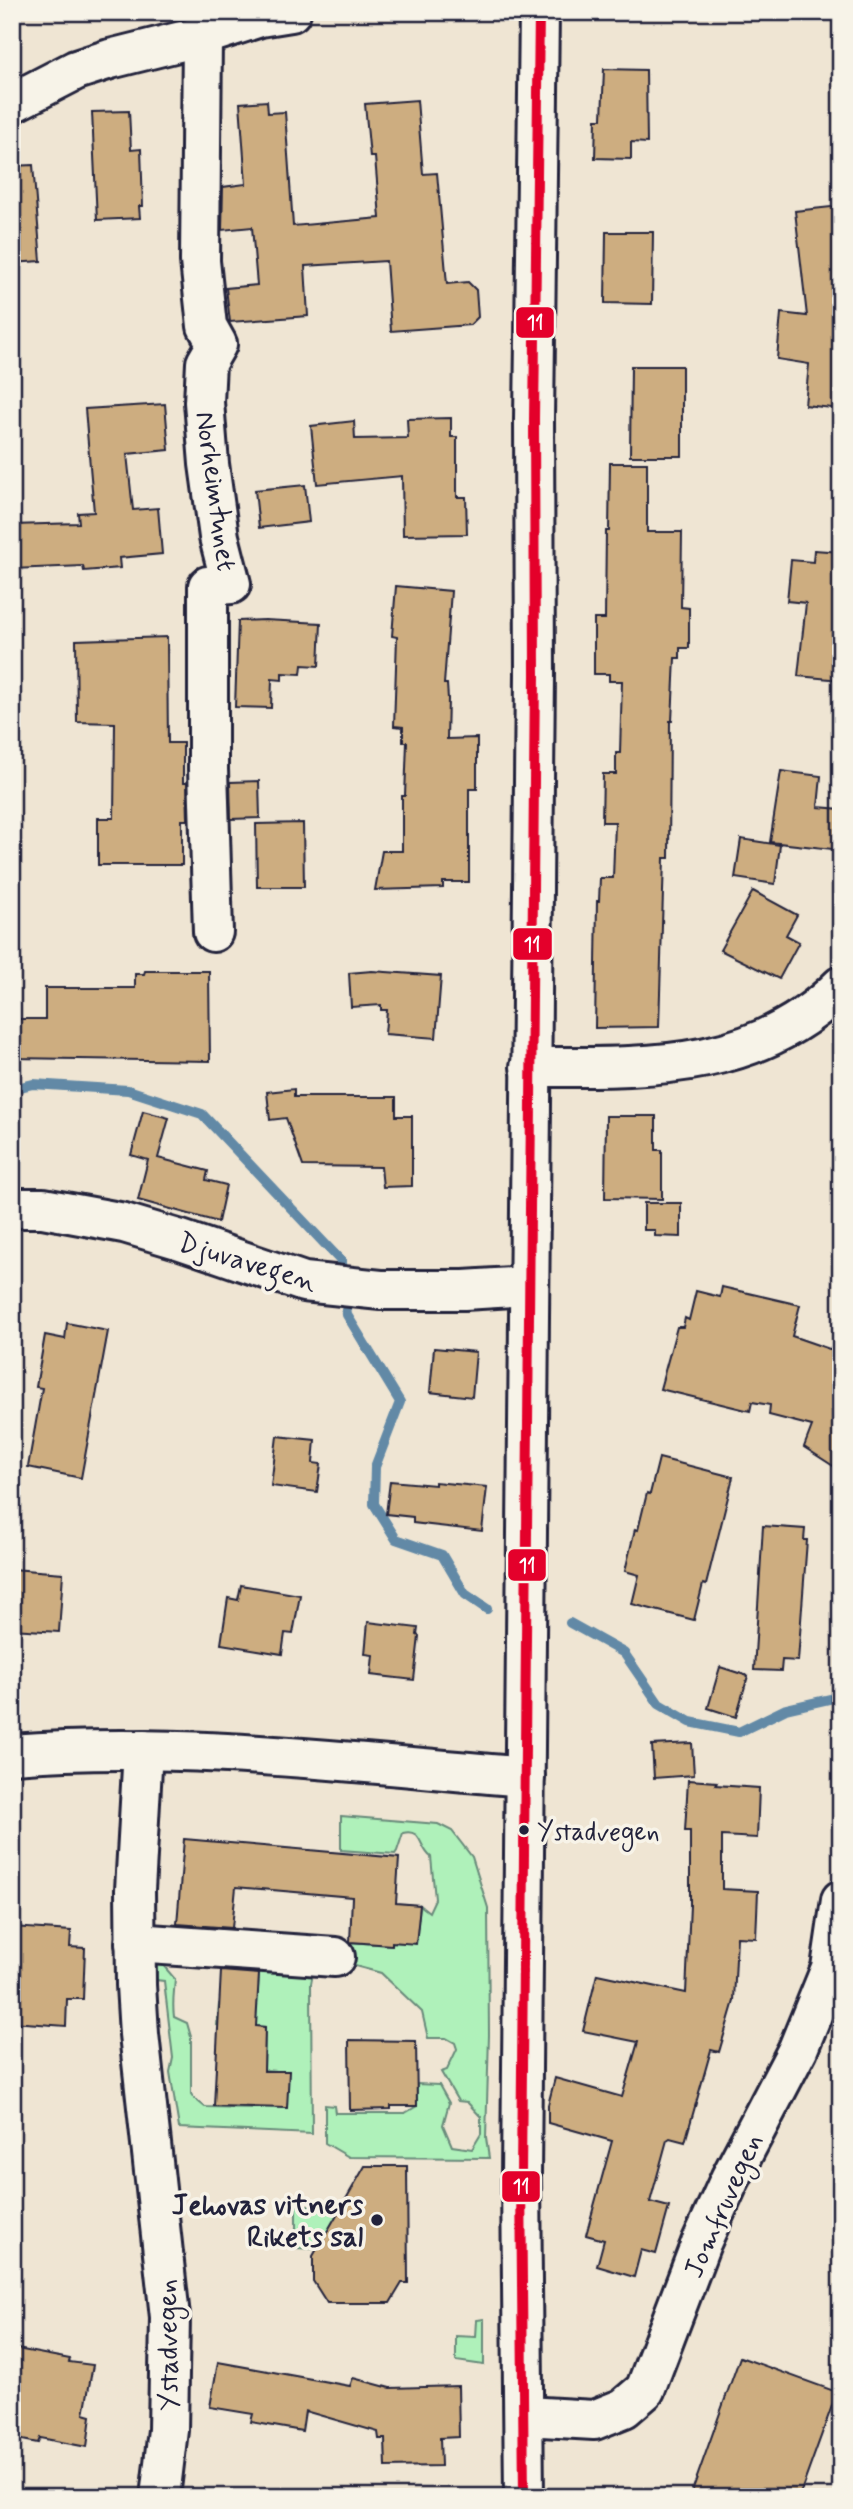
<svg xmlns="http://www.w3.org/2000/svg" width="853" height="2509" font-family="Mynerve,sans-serif">
<style>
.green{fill:#aff1ba;stroke:#688a7a;stroke-width:2}
.lines{fill:none;stroke-linecap:round;stroke-linejoin:round}
.stream{stroke:#6289a6;stroke-width:10}
.building{fill:#cdad80;stroke:#22223b;stroke-width:2}
.street-casing{stroke:#22223b;stroke-width:44}
.secondary-casing{stroke:#22223b;stroke-width:44}
.street{stroke:#f7f3e8;stroke-width:38}
.secondary{stroke:#f7f3e8;stroke-width:38}
.bus-1-casing{stroke:#f7f3e8;stroke-width:16}
.bus-1{stroke:#e4002b;stroke-width:10}
.bus-dot{fill:#22223b;stroke:#f7f3e8;stroke-width:2.5}
.labels{text-anchor:middle;stroke-width:7;stroke-linejoin:round;paint-order:stroke}
.bus-label{font-size:26px;fill:#22223b;stroke:#f7f3e8;text-anchor:start}
.street-label{font-size:28px;fill:#22223b;stroke:#f7f3e8}
.poi-label{font-size:28px;font-weight:bold;fill:#22223b;stroke:#f7f3e8;text-anchor:end}
.line-badge{stroke:#f7f3e8;stroke-width:2.5}
.badge-label{font-size:19px;text-anchor:middle;font-weight:bold;fill:#fff}
</style>
<rect width="100%" height="100%" fill="#efe5d3"/>
<filter id="ink" filterUnits="userSpaceOnUse"><feTurbulence type="fractalNoise" baseFrequency=".0143" numOctaves="2"/><feDisplacementMap in="SourceGraphic" scale="14" xChannelSelector="R" yChannelSelector="G"/><feConvolveMatrix kernelMatrix="1 2 1 2 8 2 1 2 1" color-interpolation-filters="sRGB"/></filter>
<g filter="url(#ink)">
<!-- green -->
<g class="green">
<path d="M 341,1816 L 438,1824 L 452,1831 L 472,1857 L 488,1908 L 489,2035 L 486,2138 L 489,2158 L 349,2157 L 325,2143 L 325,2105 L 334,2106 L 335,2113 L 405,2113 L 417,2106 L 417,2084 L 439,2085 L 449,2103 L 443,2125 L 452,2146 L 472,2149 L 481,2134 L 481,2117 L 467,2102 L 458,2101 L 441,2072 L 447,2070 L 457,2049 L 455,2043 L 446,2038 L 428,2038 L 422,2012 L 381,1973 L 351,1965 L 348,1942 L 391,1945 L 392,1942 L 416,1943 L 420,1905 L 429,1912 L 435,1899 L 431,1857 C 419,1848 422,1828 403,1833 L 397,1851 L 395,1854 L 341,1850 Z"/>
<path d="M 162,1964 L 175,1979 C 174,1994 172,2002 174,2017 L 187,2023 L 191,2037 L 191,2094 L 194,2098 L 205,2107 L 262,2108 L 276,2071 L 264,2070 L 265,2027 L 217,2025 L 219,2004 L 257,2006 L 259,1972 L 255,1971 L 256,1967 L 313,1973 L 311,1984 L 312,2134 L 179,2128 L 170,2072 L 173,2058 L 164,1981 L 156,1980 L 155,1965 Z"/>
<polygon points="296,2205 347,2206 317,2249 296,2248"/>
<polygon points="484,2319 484,2365 456,2361 456,2336 476,2337 477,2320"/>
</g>
<g class="lines">
<!-- stream -->
<g class="stream">
<polyline points="12,1089 33,1084 128,1090 202,1114 342,1262 343,1278"/>
<polyline points="345,1294 347,1315 400,1402 375,1467 374,1504 396,1539 442,1555 465,1594 487,1609"/>
<polyline points="570,1623 624,1653 659,1704 690,1722 739,1732 786,1709 834,1698"/>
</g>
</g>
<!-- building -->
<g class="building">
<polygon points="604,69 646,70 647,143 631,142 631,159 595,158 596,119 602,119"/>
<polygon points="417,100 423,174 437,173 447,284 468,282 476,290 478,317 470,325 391,331 386,261 305,266 308,316 230,322 226,288 257,285 252,227 222,230 223,187 246,184 240,103 267,101 268,113 285,112 293,226 380,218 375,157 370,157 365,104"/>
<polygon points="129,111 131,150 141,149 143,206 139,206 140,218 97,220 92,112"/>
<polygon points="33,165 41,261 12,263 12,166"/>
<polygon points="840,206 841,223 841,409 805,405 809,364 777,359 781,313 807,316 795,211"/>
<polygon points="606,232 653,232 652,304 605,303"/>
<polygon points="631,366 682,366 682,456 630,456"/>
<polygon points="165,404 169,450 127,454 133,510 158,508 162,554 119,558 120,568 84,571 83,566 12,569 12,525 79,523 78,513 94,512 85,409"/>
<polygon points="451,418 451,437 457,437 457,497 466,497 467,534 403,535 402,476 317,484 311,426 354,421 355,439 408,438 407,419"/>
<polygon points="610,463 647,463 647,532 682,532 681,607 689,608 689,648 680,648 680,658 675,658 672,721 670,721 669,858 664,858 659,1027 595,1028 597,901 599,901 600,878 613,878 615,822 602,822 603,774 616,774 616,753 620,753 622,681 609,681 609,674 594,674 594,619 605,619 606,531 609,531"/>
<polygon points="305,485 309,522 259,528 255,490"/>
<polygon points="814,550 841,552 841,680 798,676 806,603 787,601 791,560 813,562"/>
<polygon points="396,586 451,591 444,684 447,684 448,699 447,739 477,738 477,789 469,789 469,882 443,882 443,888 375,890 382,851 402,851 402,796 405,796 407,742 403,742 403,727 394,726 397,637 392,636"/>
<polygon points="265,620 321,623 319,666 302,665 301,674 282,673 282,680 272,679 271,708 235,707 238,621"/>
<polygon points="167,637 168,743 183,743 183,783 187,783 188,820 182,820 182,865 98,865 98,818 114,818 115,723 77,722 76,640"/>
<polygon points="781,771 821,776 818,807 841,809 841,850 770,842"/>
<polygon points="259,781 260,818 231,819 230,782"/>
<polygon points="303,823 304,887 257,887 256,824"/>
<polygon points="741,839 780,845 775,884 735,878"/>
<polygon points="753,891 797,915 786,935 799,942 779,979 720,950"/>
<polygon points="145,971 209,971 210,1061 12,1058 12,1019 45,1019 45,988 135,988 135,974 144,974"/>
<polygon points="372,971 441,976 436,1038 385,1034 387,1010 381,1010 381,1005 351,1007 349,973"/>
<polygon points="294,1089 294,1097 396,1097 396,1116 412,1116 412,1186 383,1187 381,1167 303,1166 286,1118 270,1120 267,1092"/>
<polygon points="143,1111 169,1118 158,1158 208,1171 206,1180 226,1185 218,1222 138,1200 148,1160 131,1155"/>
<polygon points="606,1116 656,1116 656,1150 662,1150 662,1199 605,1198"/>
<polygon points="644,1203 681,1203 681,1237 655,1236 655,1230 644,1230"/>
<polygon points="722,1287 800,1305 792,1336 841,1353 841,1471 804,1447 812,1426 769,1415 770,1405 752,1402 750,1411 660,1389 677,1327 683,1327 685,1318 689,1320 696,1291 720,1297"/>
<polygon points="67,1323 108,1331 81,1478 28,1467 42,1388 36,1387 45,1335 65,1339"/>
<polygon points="434,1348 476,1352 472,1397 430,1392"/>
<polygon points="277,1436 315,1440 313,1463 321,1464 317,1492 271,1486"/>
<polygon points="659,1458 733,1477 706,1585 703,1584 694,1620 632,1604 639,1575 625,1571 635,1529 638,1530 647,1493 650,1494"/>
<polygon points="390,1481 435,1485 435,1482 487,1487 482,1531 413,1523 413,1517 386,1514"/>
<polygon points="763,1526 805,1529 804,1540 807,1540 798,1661 782,1660 781,1671 754,1670"/>
<polygon points="12,1569 63,1573 59,1632 12,1629"/>
<polygon points="241,1585 300,1595 293,1634 285,1633 282,1654 221,1644 228,1598 238,1600"/>
<polygon points="368,1622 418,1628 417,1635 419,1636 414,1680 371,1675 373,1655 365,1654"/>
<polygon points="720,1667 748,1676 736,1717 708,1708"/>
<polygon points="692,1743 694,1775 654,1778 652,1745"/>
<polygon points="688,1780 717,1782 716,1785 759,1788 757,1838 722,1836 722,1889 758,1891 756,1938 737,1937 734,2001 719,2052 711,2050 685,2142 670,2138 667,2140 650,2202 669,2207 656,2254 641,2250 634,2277 597,2266 604,2240 586,2235 612,2141 548,2123 548,2105 555,2078 622,2097 638,2042 583,2031 597,1974 686,1993 690,1905 690,1831 685,1831"/>
<polygon points="184,1839 399,1858 396,1903 420,1905 416,1944 392,1942 392,1945 350,1942 352,1897 236,1887 232,1928 177,1924"/>
<polygon points="12,1927 71,1931 70,1947 85,1948 83,1999 67,1999 66,2026 12,2022"/>
<polygon points="221,1971 259,1974 256,2026 265,2027 264,2071 289,2071 287,2108 214,2106"/>
<polygon points="349,2040 416,2041 417,2106 391,2106 391,2109 350,2110"/>
<polygon points="365,2166 407,2166 408,2283 402,2283 390,2303 327,2303 313,2281 313,2256"/>
<polygon points="12,2348 70,2359 69,2362 93,2365 84,2414 91,2416 87,2447 40,2438 38,2443 12,2438"/>
<polygon points="740,2357 837,2392 799,2497 690,2497"/>
<polygon points="218,2362 350,2386 353,2378 390,2388 458,2386 459,2437 440,2438 441,2466 386,2467 385,2439 379,2439 378,2432 305,2411 302,2431 251,2422 253,2414 210,2407"/>
</g>
<g class="lines">
<!-- street casing -->
<g class="street-casing">
<g id="street">
<polyline points="202,36 200,261 207,326 217,344 206,363 204,402 209,464 219,537 231,584 208,586 208,769 213,932"/>
<polyline points="12,103 76,70 110,59 202,36 260,17 291,12"/>
<path d="M 530,1067 C 643,1067 755,1073 841,986"/>
<polyline points="12,1208 43,1208 124,1223 181,1240 304,1282 381,1290 464,1290 528,1286"/>
<polyline points="143,1750 135,1890 136,1985 139,2034 170,2317 168,2430 160,2497"/>
<polyline points="135,1943 335,1957"/>
<polyline points="525,2416 594,2420 624,2408 645,2390 701,2243 730,2179 798,2049 831,1968 841,1900"/>
</g>
</g>
<!-- secondary casing -->
<g class="secondary-casing">
<g id="secondary">
<path d="M 12,1754 C 183,1741 355,1763 525,1777"/>
<polyline points="524,2497 521,2176 535,674 534,419 539,12"/>
</g>
</g>
<!-- street -->
<use href="#street" class="street"/>
<!-- secondary -->
<use href="#secondary" class="secondary"/>
<!-- bus-1 casing -->
<g class="bus-1-casing">
<polyline id="bus-1" points="524,2497 521,2176 535,674 534,419 539,12"/>
</g>
<!-- bus-1 -->
<use href="#bus-1" class="bus-1"/>
</g>
</g>
<!-- markers -->
<g class="bus-dot">
<circle cx="524" cy="1830" r="6"/>
<circle cx="377" cy="2220" r="7"/>
</g>
<g class="labels">
<!-- bus labels -->
<g class="bus-label">
<text x="537" y="1840">Ystadvegen</text>
</g>
<!-- street labels -->
<g class="street-label">
<text transform="translate(217 491) rotate(82)" y="10">Norheimtunet</text>
<text transform="translate(248 1261) rotate(17)" y="10">Djuvavegen</text>
<text transform="translate(722 2205) rotate(-66)" y="10">Jomfruvegen</text>
<text transform="translate(167 2345) rotate(-91)" y="10">Ystadvegen</text>
</g>
<!-- poi labels -->
<g class="poi-label">
<text x="363" y="2214">Jehovas vitners<tspan x="363" dy="32">Rikets sal</tspan></text>
</g>
</g>
<g class="line-badge">
<rect x="515" y="306" width="40" height="33" rx="7" fill="#e4002b"/>
<rect x="512" y="927" width="41" height="34" rx="7" fill="#e4002b"/>
<rect x="507" y="1548" width="40" height="34" rx="7" fill="#e4002b"/>
<rect x="501" y="2170" width="40" height="33" rx="7" fill="#e4002b"/>
</g>
<g class="badge-label">
<text x="535" y="329">11</text>
<text x="532" y="951">11</text>
<text x="527" y="1572">11</text>
<text x="521" y="2193">11</text>
</g>
<!-- margin -->
<rect width="853" height="2509" fill="none" stroke="#f7f3e8" stroke-width="42"/>
<rect x="21" y="21" width="811" height="2467" fill="none" stroke="#22223b" stroke-width="2.5" filter="url(#ink)"/>
</svg>
